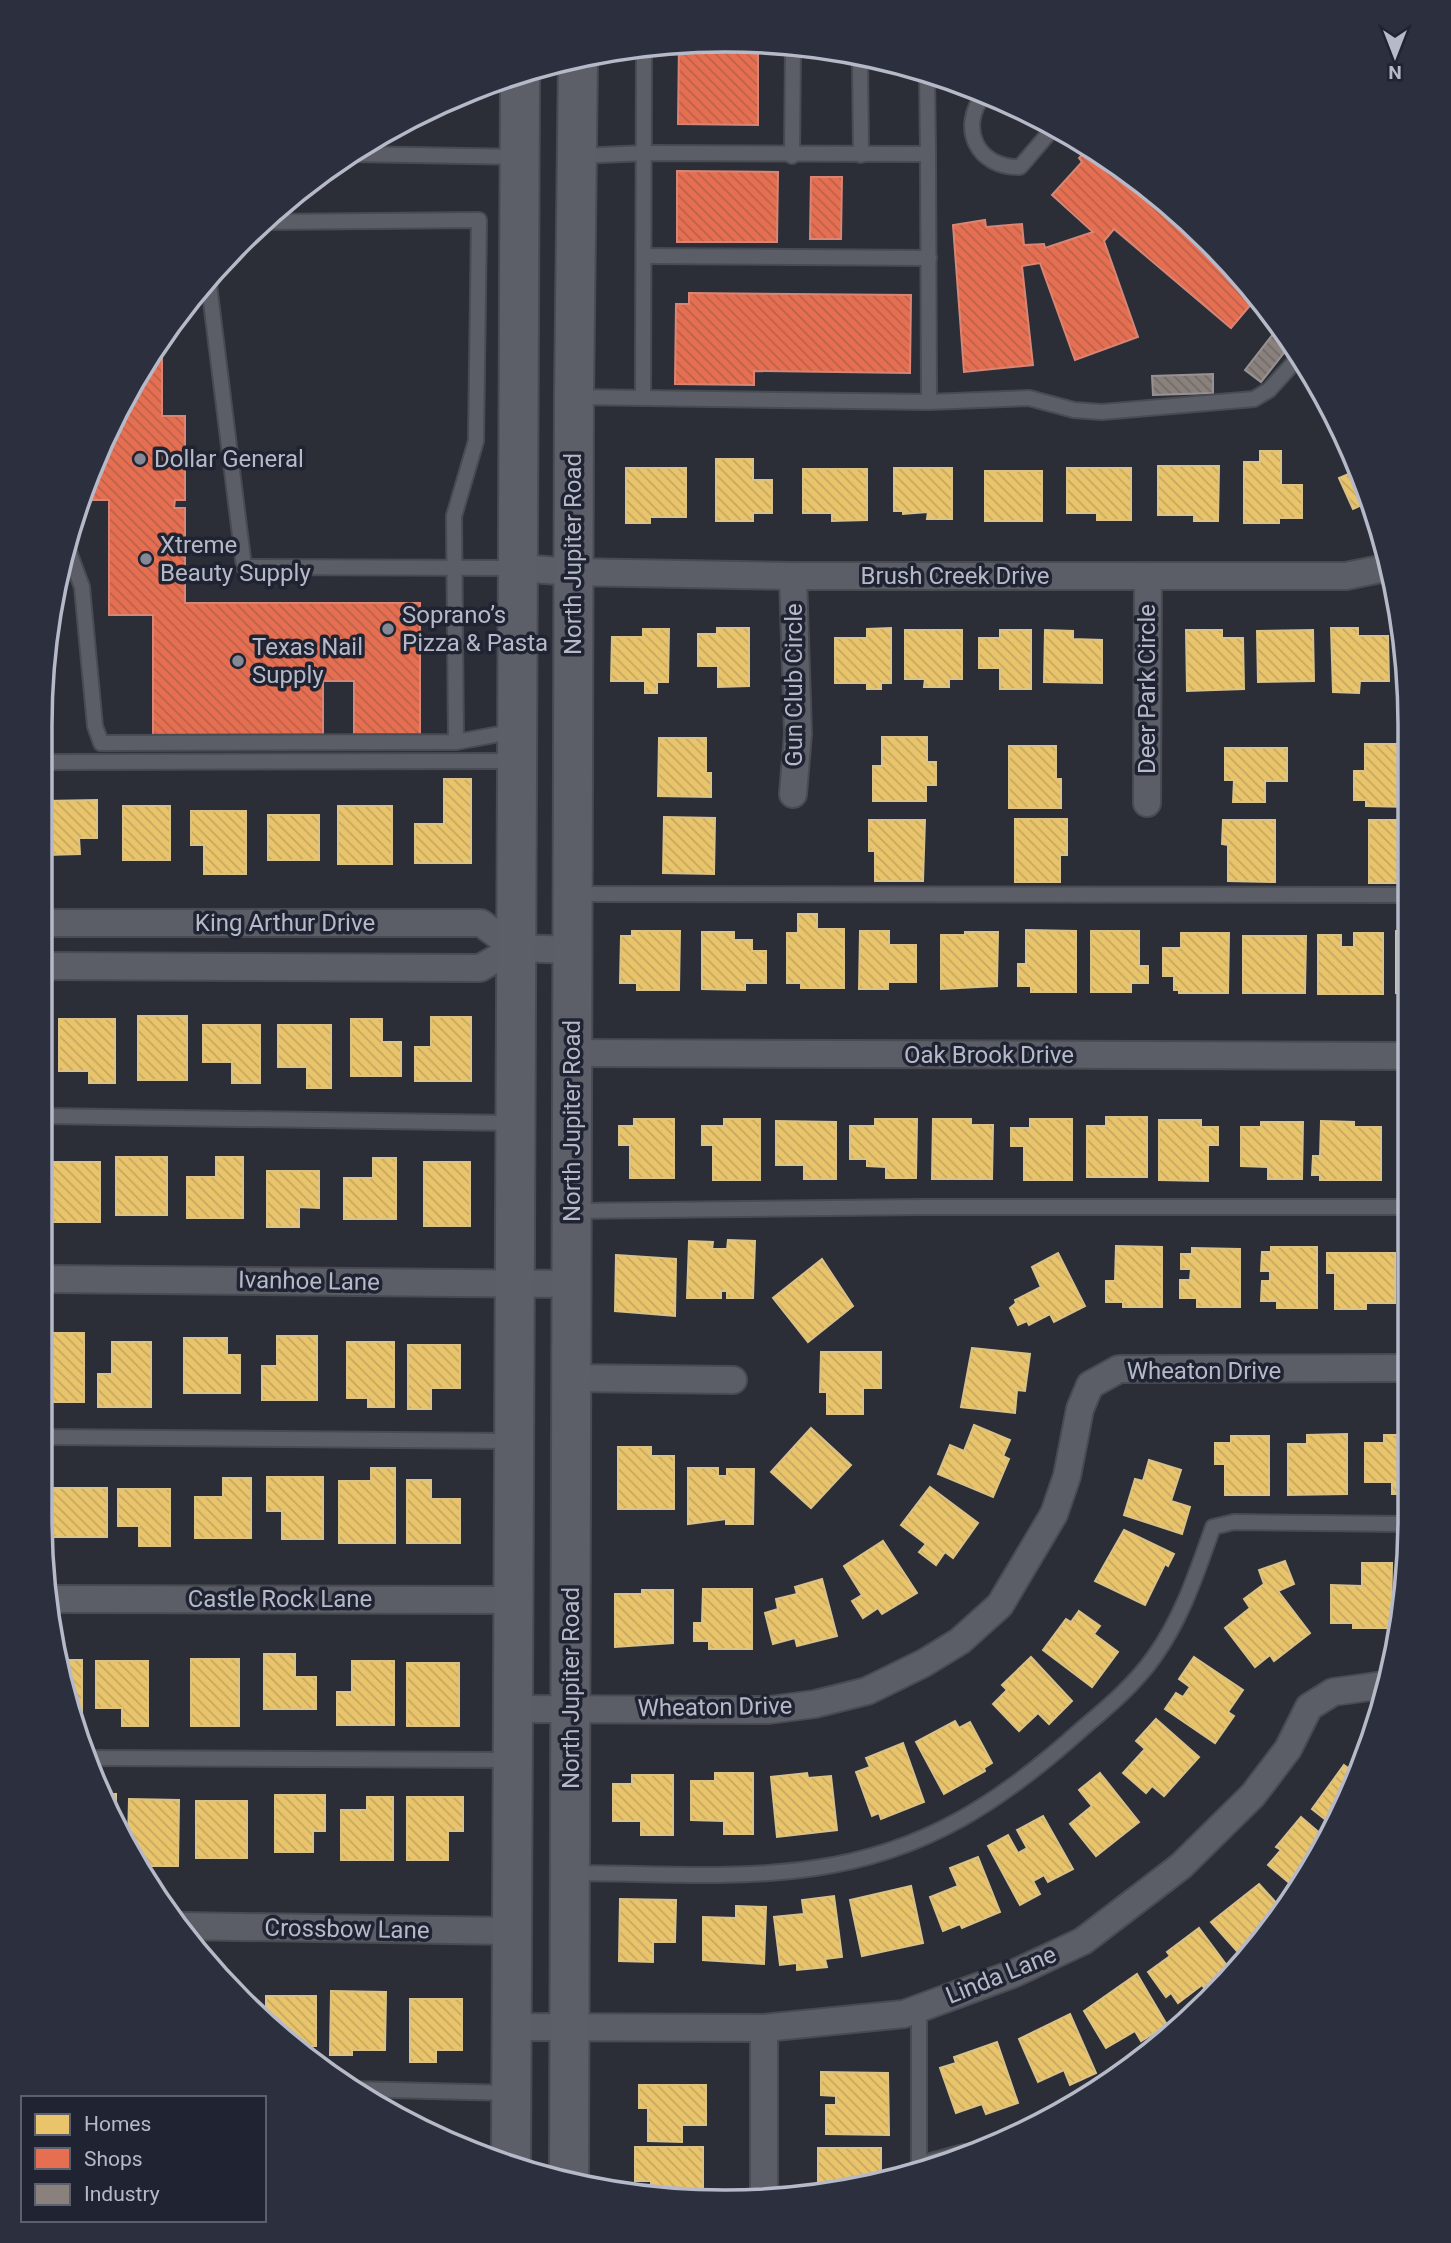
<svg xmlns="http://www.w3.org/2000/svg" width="1451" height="2243" font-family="Roboto,sans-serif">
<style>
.homes{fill:url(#homes-back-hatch);stroke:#dac186;stroke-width:2}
.shops{fill:url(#shops-back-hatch);stroke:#d88575;stroke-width:2}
.industry{fill:url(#industry-back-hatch);stroke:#979293;stroke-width:2}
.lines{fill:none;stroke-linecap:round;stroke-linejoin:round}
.lane-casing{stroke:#494b52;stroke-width:18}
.street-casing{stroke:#494b52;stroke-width:30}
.primary-casing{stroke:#494b54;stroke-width:42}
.lane{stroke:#5b5e66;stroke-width:14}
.street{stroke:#5b5e66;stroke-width:26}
.primary{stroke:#5d5f68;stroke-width:38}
.poi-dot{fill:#858895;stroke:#1f2332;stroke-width:2.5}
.labels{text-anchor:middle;stroke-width:7;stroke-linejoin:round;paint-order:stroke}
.poi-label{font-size:24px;fill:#b6b9c8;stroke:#1f2332;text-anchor:start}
.street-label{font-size:24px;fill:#b6b9c8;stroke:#1f2332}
.rim{fill:none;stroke:#b6b9c8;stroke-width:3.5}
</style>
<defs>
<pattern id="homes-back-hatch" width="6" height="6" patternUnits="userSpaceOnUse" patternTransform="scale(1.75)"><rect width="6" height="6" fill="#e9c46a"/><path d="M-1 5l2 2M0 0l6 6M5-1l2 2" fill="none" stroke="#c5a861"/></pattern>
<pattern id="shops-back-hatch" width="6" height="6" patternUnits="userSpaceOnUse" patternTransform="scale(1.75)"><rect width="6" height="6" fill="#e76f51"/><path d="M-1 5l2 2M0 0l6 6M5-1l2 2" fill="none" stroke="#bb614c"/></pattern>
<pattern id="industry-back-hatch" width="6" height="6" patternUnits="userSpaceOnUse" patternTransform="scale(1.75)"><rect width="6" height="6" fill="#8a817c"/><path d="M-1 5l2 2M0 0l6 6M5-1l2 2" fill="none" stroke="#716b69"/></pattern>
</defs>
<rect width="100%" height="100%" fill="#2b2e37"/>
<!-- homes -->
<g class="homes">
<polygon points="1260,451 1281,451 1281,485 1302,485 1302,518 1279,518 1279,523 1244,523 1244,462 1260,462"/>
<polygon points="716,459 753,459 753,480 772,480 772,513 753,513 753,521 716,521"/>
<polygon points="1158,466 1219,466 1218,521 1194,521 1194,515 1158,515"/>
<polygon points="626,468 686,468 686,517 650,517 650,523 626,523"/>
<polygon points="894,468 952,468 952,519 927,519 928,512 903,514 903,511 894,511"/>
<polygon points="1067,468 1131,468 1131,520 1097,520 1097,513 1067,513"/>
<polygon points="803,469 867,469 867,520 832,521 832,513 803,513"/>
<polygon points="1358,470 1370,501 1353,509 1339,478"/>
<rect x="985" y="471" width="57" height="50"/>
<polygon points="1399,618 1407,667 1400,667"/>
<polygon points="717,628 749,628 749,686 718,687 718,666 698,666 698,634 717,634"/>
<polygon points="891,628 891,683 881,683 881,689 867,689 867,683 835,683 835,638 867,638 867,629"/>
<polygon points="1331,628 1358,628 1358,636 1388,636 1389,681 1360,681 1359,693 1333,692"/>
<polygon points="643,629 669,629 668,682 657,682 657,693 645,693 645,681 611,681 612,637 643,637"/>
<polygon points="905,630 962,630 962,679 949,679 949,687 924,687 925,679 905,679"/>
<polygon points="1000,630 1031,630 1031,689 1000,689 1000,668 979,668 979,638 1000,638"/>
<polygon points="1045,630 1073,631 1073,639 1102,640 1102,683 1044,682"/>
<polygon points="1186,630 1222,630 1222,638 1243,638 1244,689 1187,691"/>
<polygon points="1313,630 1314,681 1258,682 1257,631"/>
<polygon points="882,737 927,737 927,762 936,762 936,785 926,785 926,801 873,801 873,766 882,766"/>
<polygon points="659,738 706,738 706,773 711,773 711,797 658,796"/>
<polygon points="1365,744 1409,744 1409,807 1366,806 1366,800 1354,800 1354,771 1365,771"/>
<polygon points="1009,746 1056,746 1056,779 1061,779 1061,808 1009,808"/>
<polygon points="1225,748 1287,748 1287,781 1265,781 1265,802 1233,802 1234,780 1225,780"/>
<polygon points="444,779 471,779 471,863 415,863 415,824 444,824"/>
<polygon points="97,800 97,838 79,838 80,854 47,855 46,801"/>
<rect x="123" y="806" width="47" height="54"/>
<rect x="338" y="806" width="54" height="58"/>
<polygon points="191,811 246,811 246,874 204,874 204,845 191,845"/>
<rect x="268" y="815" width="51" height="45"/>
<polygon points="664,817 715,818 714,874 663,873"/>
<polygon points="1015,819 1067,819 1067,855 1060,855 1060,882 1015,882"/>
<polygon points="869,820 925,820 923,881 875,881 875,851 869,851"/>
<polygon points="1223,820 1275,820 1275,882 1228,881 1228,845 1222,844"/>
<polygon points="1369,820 1409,820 1408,883 1369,883"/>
<polygon points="798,914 817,914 817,929 844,929 844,988 801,988 801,983 787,983 787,933 798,933"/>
<polygon points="1026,930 1076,931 1076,992 1031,992 1031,986 1018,986 1018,964 1026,964"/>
<polygon points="632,931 680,931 679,990 637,990 637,983 620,983 621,936 632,936"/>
<polygon points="860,931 889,931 889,945 916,945 916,982 888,982 888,989 859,989"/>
<polygon points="1091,931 1139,931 1139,966 1148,966 1148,983 1131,983 1131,992 1091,992"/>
<rect x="1396" y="931" width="12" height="62"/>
<polygon points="702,932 734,932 734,940 752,940 752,951 766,951 766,983 745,983 745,990 702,989"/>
<polygon points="965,932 998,932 997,986 941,989 941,935 965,935"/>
<polygon points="1181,933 1229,933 1228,993 1179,993 1179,990 1174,990 1174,976 1163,976 1163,948 1181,948"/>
<polygon points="1354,933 1383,933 1383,994 1318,994 1318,935 1341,935 1341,947 1354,947"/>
<polygon points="1243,936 1306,936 1305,993 1243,993"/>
<rect x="138" y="1016" width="49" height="64"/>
<polygon points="431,1017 471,1017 471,1081 415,1081 415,1047 431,1047"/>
<polygon points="59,1019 115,1019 115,1083 89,1083 89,1071 59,1071"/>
<polygon points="351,1019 382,1019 382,1042 401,1042 401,1076 351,1076"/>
<polygon points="203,1025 260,1025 260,1083 232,1083 232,1062 203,1062"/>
<polygon points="278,1025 331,1025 331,1088 307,1088 307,1067 278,1067"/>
<polygon points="1106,1117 1147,1117 1147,1177 1087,1177 1087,1126 1106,1126"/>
<polygon points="634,1119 674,1119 674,1178 630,1178 630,1145 619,1145 619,1126 634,1126"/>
<polygon points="724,1119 760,1119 760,1180 713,1180 713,1145 702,1145 702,1126 724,1126"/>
<polygon points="875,1119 917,1119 916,1178 886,1178 886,1167 867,1166 867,1159 850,1159 850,1126 875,1126"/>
<polygon points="933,1119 971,1119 971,1125 993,1125 992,1179 932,1179"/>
<polygon points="1030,1119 1072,1119 1072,1180 1024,1180 1024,1146 1011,1146 1011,1128 1030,1128"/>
<polygon points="1159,1120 1201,1120 1201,1127 1218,1127 1218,1145 1208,1145 1208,1181 1159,1180"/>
<polygon points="776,1121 836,1122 836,1179 804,1179 804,1165 776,1165"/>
<polygon points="1321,1121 1354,1122 1354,1127 1381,1127 1381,1180 1320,1180 1320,1175 1312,1175 1313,1156 1320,1156"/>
<polygon points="1261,1122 1303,1122 1302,1179 1268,1179 1268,1167 1241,1166 1241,1127 1261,1127"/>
<rect x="116" y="1157" width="51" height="58"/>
<polygon points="216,1157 243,1157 243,1218 187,1218 187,1177 216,1177"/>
<polygon points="373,1158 396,1158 396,1219 344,1219 344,1178 373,1178"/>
<rect x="53" y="1162" width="47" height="60"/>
<rect x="424" y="1162" width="46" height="64"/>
<polygon points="267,1171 319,1171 319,1208 299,1207 299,1227 267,1227"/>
<polygon points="728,1240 755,1241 753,1298 727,1298 727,1291 721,1291 721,1298 687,1298 689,1241 713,1242 712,1249 727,1249"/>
<polygon points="1116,1246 1162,1247 1162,1307 1123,1307 1123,1302 1106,1302 1106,1281 1115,1281"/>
<polygon points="1271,1247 1317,1247 1317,1308 1277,1308 1277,1301 1261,1301 1262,1281 1270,1281 1270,1271 1261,1271 1262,1252 1271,1252"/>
<polygon points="1192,1248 1240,1249 1240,1307 1197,1307 1197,1298 1180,1298 1180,1280 1190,1280 1191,1269 1181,1269 1181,1254 1192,1254"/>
<polygon points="1058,1253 1085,1306 1054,1322 1050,1314 1029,1325 1027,1321 1018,1325 1010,1308 1016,1303 1015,1300 1041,1287 1032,1267"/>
<polygon points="1327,1253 1395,1253 1395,1303 1366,1303 1366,1309 1335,1309 1335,1273 1327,1273"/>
<polygon points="616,1255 676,1259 675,1316 615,1311"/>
<polygon points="822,1259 853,1306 808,1342 773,1298"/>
<rect x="46" y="1333" width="38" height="69"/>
<polygon points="277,1336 317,1336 317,1400 262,1400 262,1366 277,1366"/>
<polygon points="184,1338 227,1338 227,1355 240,1355 240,1393 184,1393"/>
<polygon points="112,1342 151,1342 151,1407 98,1407 98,1374 112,1374"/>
<polygon points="347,1342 394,1342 394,1407 368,1407 368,1398 347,1398"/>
<polygon points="408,1345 460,1345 460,1388 431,1388 431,1409 408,1409"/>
<polygon points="972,1348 1030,1354 1025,1391 1017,1390 1015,1413 961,1407"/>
<polygon points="821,1352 881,1352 881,1388 863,1388 863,1414 827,1414 827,1392 820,1392"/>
<polygon points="974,1425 1010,1440 1003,1456 1009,1459 993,1497 938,1474 950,1445 964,1451"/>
<polygon points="811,1428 851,1465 811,1508 771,1472"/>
<polygon points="1347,1434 1347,1494 1288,1495 1288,1444 1307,1444 1307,1435"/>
<polygon points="1384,1435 1406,1435 1405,1494 1392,1494 1392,1482 1365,1482 1365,1443 1384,1443"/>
<polygon points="1231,1436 1269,1436 1269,1495 1225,1495 1225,1464 1215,1464 1215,1443 1231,1443"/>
<polygon points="618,1447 651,1447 651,1456 674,1456 674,1509 618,1509"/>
<polygon points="1149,1460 1181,1470 1171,1501 1190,1507 1182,1534 1124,1515 1135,1479 1143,1481"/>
<polygon points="371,1468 395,1468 395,1543 339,1543 339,1481 371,1481"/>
<polygon points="688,1468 718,1468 718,1476 727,1476 727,1469 754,1469 753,1524 726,1524 726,1519 688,1524"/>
<polygon points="267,1477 323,1477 323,1539 282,1539 282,1511 267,1511"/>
<polygon points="223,1478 251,1478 251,1538 195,1538 195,1497 223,1497"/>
<polygon points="407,1480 431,1480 431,1499 460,1499 460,1543 407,1543"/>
<polygon points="930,1487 978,1523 953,1558 945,1552 936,1565 919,1552 926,1544 901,1525"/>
<rect x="53" y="1488" width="54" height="49"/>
<polygon points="118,1489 170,1489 170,1546 139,1546 139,1526 118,1526"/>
<polygon points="1124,1530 1174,1554 1168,1566 1165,1564 1145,1605 1095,1581"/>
<polygon points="883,1541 917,1593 882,1614 878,1608 863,1618 852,1601 862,1595 844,1566"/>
<polygon points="1285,1561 1294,1584 1278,1591 1310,1633 1274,1661 1270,1655 1255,1667 1225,1628 1250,1608 1244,1599 1264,1584 1259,1570"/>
<polygon points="1362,1563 1392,1563 1391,1628 1353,1628 1353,1623 1331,1623 1331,1585 1362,1586"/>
<polygon points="1401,1570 1405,1570 1405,1607 1401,1623"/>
<polygon points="822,1579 837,1636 797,1646 795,1638 773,1644 765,1613 778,1609 776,1599 797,1594 795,1587"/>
<polygon points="703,1589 752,1589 752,1649 709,1649 709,1641 694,1641 694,1623 702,1623"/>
<polygon points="642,1590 673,1590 673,1643 615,1647 615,1594 642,1594"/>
<polygon points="1079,1611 1100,1626 1094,1634 1118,1652 1092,1687 1043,1650 1066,1619 1071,1622"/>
<polygon points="264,1654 295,1654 295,1677 316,1677 316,1709 264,1709"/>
<polygon points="1031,1657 1072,1701 1049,1724 1038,1713 1019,1731 993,1704 1007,1690 1002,1685"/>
<polygon points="1194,1657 1243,1690 1228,1712 1234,1716 1215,1743 1165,1709 1176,1693 1183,1697 1190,1687 1179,1679"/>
<rect x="191" y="1659" width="48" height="67"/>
<polygon points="59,1660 82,1660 82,1719 72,1719"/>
<polygon points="96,1661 148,1661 148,1726 122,1726 122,1708 96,1708"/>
<polygon points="352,1661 394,1661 394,1725 337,1725 337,1692 352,1692"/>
<rect x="407" y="1663" width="52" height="63"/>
<polygon points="1156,1719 1199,1757 1164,1796 1152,1786 1146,1793 1123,1773 1145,1749 1136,1741"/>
<polygon points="955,1721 959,1728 970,1722 992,1763 984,1768 985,1771 944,1794 916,1742"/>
<polygon points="903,1743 924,1802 881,1819 879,1813 872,1816 856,1772 870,1767 866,1758"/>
<polygon points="1344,1765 1359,1776 1331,1824 1312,1809"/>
<polygon points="715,1773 753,1773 753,1834 724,1834 724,1821 691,1820 691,1781 715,1781"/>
<polygon points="807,1773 808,1778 831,1776 837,1830 777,1837 771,1777"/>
<polygon points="1100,1773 1139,1822 1096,1856 1070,1824 1092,1806 1079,1790"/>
<polygon points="632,1775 673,1775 673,1835 641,1835 641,1821 613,1821 613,1784 632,1784"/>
<polygon points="105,1794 116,1794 116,1817"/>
<polygon points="275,1795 325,1795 325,1831 313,1831 313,1852 275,1852"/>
<polygon points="367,1797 393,1797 393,1860 341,1860 341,1810 367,1810"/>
<polygon points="407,1797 463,1797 463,1831 448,1831 448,1860 407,1860"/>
<polygon points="129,1799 179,1800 178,1866 140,1866 128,1842"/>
<rect x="196" y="1801" width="51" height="57"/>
<polygon points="1043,1816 1073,1869 1048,1882 1044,1875 1033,1881 1040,1894 1020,1905 988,1846 1008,1835 1018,1853 1027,1848 1017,1830"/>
<polygon points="1301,1817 1323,1836 1293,1886 1268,1865 1281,1850 1276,1847"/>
<polygon points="978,1857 1000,1912 962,1928 960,1924 943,1931 930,1897 958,1886 950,1868"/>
<polygon points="1259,1884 1280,1907 1246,1961 1211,1922"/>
<polygon points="911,1886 923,1943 862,1956 850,1900"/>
<polygon points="834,1896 842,1957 825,1959 827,1967 797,1970 797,1963 780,1965 774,1917 804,1914 802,1900"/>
<polygon points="620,1899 676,1900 675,1942 653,1942 653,1962 619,1961"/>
<polygon points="736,1906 766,1907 764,1964 703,1960 703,1917 736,1918"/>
<polygon points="1199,1928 1234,1975 1210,1996 1202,1985 1178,2003 1171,1993 1166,1997 1148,1972 1170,1956 1167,1952"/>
<polygon points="1137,1974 1167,2025 1141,2041 1135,2031 1106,2048 1084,2011"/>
<polygon points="331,1991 386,1992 385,2050 352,2050 352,2055 330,2055"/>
<polygon points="266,1996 316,1996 316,2046 294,2046 266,2016"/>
<polygon points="410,1999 462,1999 462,2050 436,2050 436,2062 410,2062"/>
<polygon points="1070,2014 1096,2073 1070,2085 1064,2070 1038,2082 1019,2039"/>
<polygon points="997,2042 1018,2103 986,2114 982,2104 956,2113 940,2068 956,2063 954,2057"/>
<polygon points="821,2072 888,2073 889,2135 826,2134 826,2105 836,2105 836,2096 821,2095"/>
<polygon points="639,2085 706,2085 706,2125 682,2125 682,2142 648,2141 648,2108 639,2108"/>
<polygon points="635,2147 703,2147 703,2198 651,2195 651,2181 635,2181"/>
<polygon points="818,2148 881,2148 881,2182 818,2190"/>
</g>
<!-- shops -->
<g class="shops">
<polygon points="679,42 758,44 758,125 678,124"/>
<polygon points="1089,147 1177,210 1258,296 1231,328 1114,229 1104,241 1138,337 1075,360 1040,263 1022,266 1033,365 964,372 953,225 985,220 986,227 1022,224 1024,245 1044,244 1045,248 1093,232 1052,195 1082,162 1079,158"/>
<polygon points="677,171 778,172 777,242 677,242"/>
<polygon points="811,177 842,177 841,239 810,239"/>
<polygon points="689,293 911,295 910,373 754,371 754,385 675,384 676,304 689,304"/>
<polygon points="162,351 162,416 185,416 185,500 175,500 174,508 185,508 185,603 420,603 420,735 354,735 354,681 323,681 323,736 153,736 153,615 109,615 109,500 82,500 93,463"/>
</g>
<!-- industry -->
<g class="industry">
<polygon points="1280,325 1291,344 1261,382 1245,370"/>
<polygon points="1213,374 1213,393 1153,395 1152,376"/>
</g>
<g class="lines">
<!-- lane casing -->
<g class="lane-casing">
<g id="lane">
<polyline points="860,57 861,155"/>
<path d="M 984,94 C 958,128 977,168 1020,167 L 1055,126"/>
<polyline points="353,154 519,157"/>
<polyline points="928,154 929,402"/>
<polyline points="578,156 646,153 928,154 927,72"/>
<polyline points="792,156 793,45"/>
<polyline points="265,222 479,220 476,441 454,516 456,742"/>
<polyline points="645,256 929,258"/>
<polyline points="208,277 244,567 517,568"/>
<polyline points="643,396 644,48"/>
<polyline points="575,397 929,402 1029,398 1074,410 1102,412 1254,399 1269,390 1299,357"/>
<polyline points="69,552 82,587 95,726 101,743 456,742 516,731"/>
<polyline points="46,762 515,761"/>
<polyline points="573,894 1408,895"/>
<polyline points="46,1116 515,1123"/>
<polyline points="572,1211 923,1207 1407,1207"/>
<polyline points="46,1437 512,1441"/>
<polyline points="87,1758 512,1760"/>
<path d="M 572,1873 C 653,1873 735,1880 815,1868 C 926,1852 1002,1801 1083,1728 C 1108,1707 1135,1684 1154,1657 C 1182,1618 1197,1572 1213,1527 L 1234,1522 L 1405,1524"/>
<polyline points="351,2089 510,2093"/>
<polyline points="483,2157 510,2157"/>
<polyline points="919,2164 964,2152"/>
<polyline points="919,2172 919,2008"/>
</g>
</g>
<!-- street casing -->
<g class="street-casing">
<g id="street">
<polyline points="518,568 573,572 793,576 1346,576 1390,567"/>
<polyline points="793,576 798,734 793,794"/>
<polyline points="1147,803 1148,576"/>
<polyline points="46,923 481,923 515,948"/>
<polyline points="46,966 480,968 515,948 574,950"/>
<polyline points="571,1053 1408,1056"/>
<polyline points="46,1279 572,1284"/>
<polyline points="572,1378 733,1380"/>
<polyline points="46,1599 513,1600"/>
<polyline points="513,1709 769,1710 815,1704 867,1691 924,1663 960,1641 1000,1605 1054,1514 1067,1476 1080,1409 1090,1385 1119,1369 1406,1368"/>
<polyline points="181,1926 512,1931"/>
<polyline points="511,2027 764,2028 904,2014 1015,1973 1083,1941 1181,1866 1253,1795 1288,1749 1309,1707 1333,1692 1384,1685"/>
<polyline points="764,2028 764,2198"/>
</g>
</g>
<!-- primary casing -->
<g class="primary-casing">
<g id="primary">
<polyline points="511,2168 520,74"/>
<polyline points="569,2184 574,397 578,59"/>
</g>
</g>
<!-- lane -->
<use href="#lane" class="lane"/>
<!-- street -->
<use href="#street" class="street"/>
<!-- primary -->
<use href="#primary" class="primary"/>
</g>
<!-- markers -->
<g class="poi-dot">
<circle cx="140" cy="459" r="7"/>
<circle cx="146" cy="559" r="7"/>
<circle cx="388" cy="629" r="7"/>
<circle cx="238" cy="661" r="7"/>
</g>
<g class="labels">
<!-- poi labels -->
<g class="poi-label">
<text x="154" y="467">Dollar General</text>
<text x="160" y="553">Xtreme<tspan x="160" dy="28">Beauty Supply</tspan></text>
<text x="402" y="623">Soprano’s<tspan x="402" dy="28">Pizza &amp; Pasta</tspan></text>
<text x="252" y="655">Texas Nail<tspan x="252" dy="28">Supply</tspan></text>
</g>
<!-- street labels -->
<g class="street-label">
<text transform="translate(573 554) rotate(-90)" y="8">North Jupiter Road</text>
<text x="955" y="584">Brush Creek Drive</text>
<text transform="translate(794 685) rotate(-90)" y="8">Gun Club Circle</text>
<text transform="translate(1147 689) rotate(-90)" y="8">Deer Park Circle</text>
<text x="285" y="931">King Arthur Drive</text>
<text x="989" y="1063">Oak Brook Drive</text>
<text transform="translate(572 1121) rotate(-90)" y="8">North Jupiter Road</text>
<text transform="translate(309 1281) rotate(1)" y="8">Ivanhoe Lane</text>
<text x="1204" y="1379">Wheaton Drive</text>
<text x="280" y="1607">Castle Rock Lane</text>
<text transform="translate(571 1688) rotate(-90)" y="8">North Jupiter Road</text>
<text transform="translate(715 1707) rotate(-1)" y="8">Wheaton Drive</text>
<text transform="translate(347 1929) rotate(1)" y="8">Crossbow Lane</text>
<text transform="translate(1001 1975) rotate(-22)" y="8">Linda Lane</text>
</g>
</g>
<!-- crop -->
<path d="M0 0H1451V2243H0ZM725 52H725A673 673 0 0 1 1398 725V1517A673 673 0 0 1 725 2190H725A673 673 0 0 1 52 1517V725A673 673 0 0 1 725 52Z" fill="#2b2f3e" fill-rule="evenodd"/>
<path class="rim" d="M725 52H725A673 673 0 0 1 1398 725V1517A673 673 0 0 1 725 2190H725A673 673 0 0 1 52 1517V725A673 673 0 0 1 725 52Z"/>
<!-- legend -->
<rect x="21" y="2096" width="245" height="126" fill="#1f2332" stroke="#5b5f6e" stroke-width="2"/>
<rect x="35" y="2114" width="35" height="21" fill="#e9c46a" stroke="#5b5f6e" stroke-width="2"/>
<text x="84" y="2131" font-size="21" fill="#b6b9c8">Homes</text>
<rect x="35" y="2148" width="35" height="21" fill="#e76f51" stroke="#5b5f6e" stroke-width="2"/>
<text x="84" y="2166" font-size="21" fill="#b6b9c8">Shops</text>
<rect x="35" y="2184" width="35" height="21" fill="#8a817c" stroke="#5b5f6e" stroke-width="2"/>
<text x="84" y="2201" font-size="21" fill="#b6b9c8">Industry</text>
<!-- north arrow -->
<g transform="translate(1395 56) rotate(180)" stroke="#1f2332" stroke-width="5" paint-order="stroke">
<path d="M0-5L12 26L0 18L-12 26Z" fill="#b6b9c8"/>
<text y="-10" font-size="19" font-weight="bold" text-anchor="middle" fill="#b6b9c8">N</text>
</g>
</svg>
